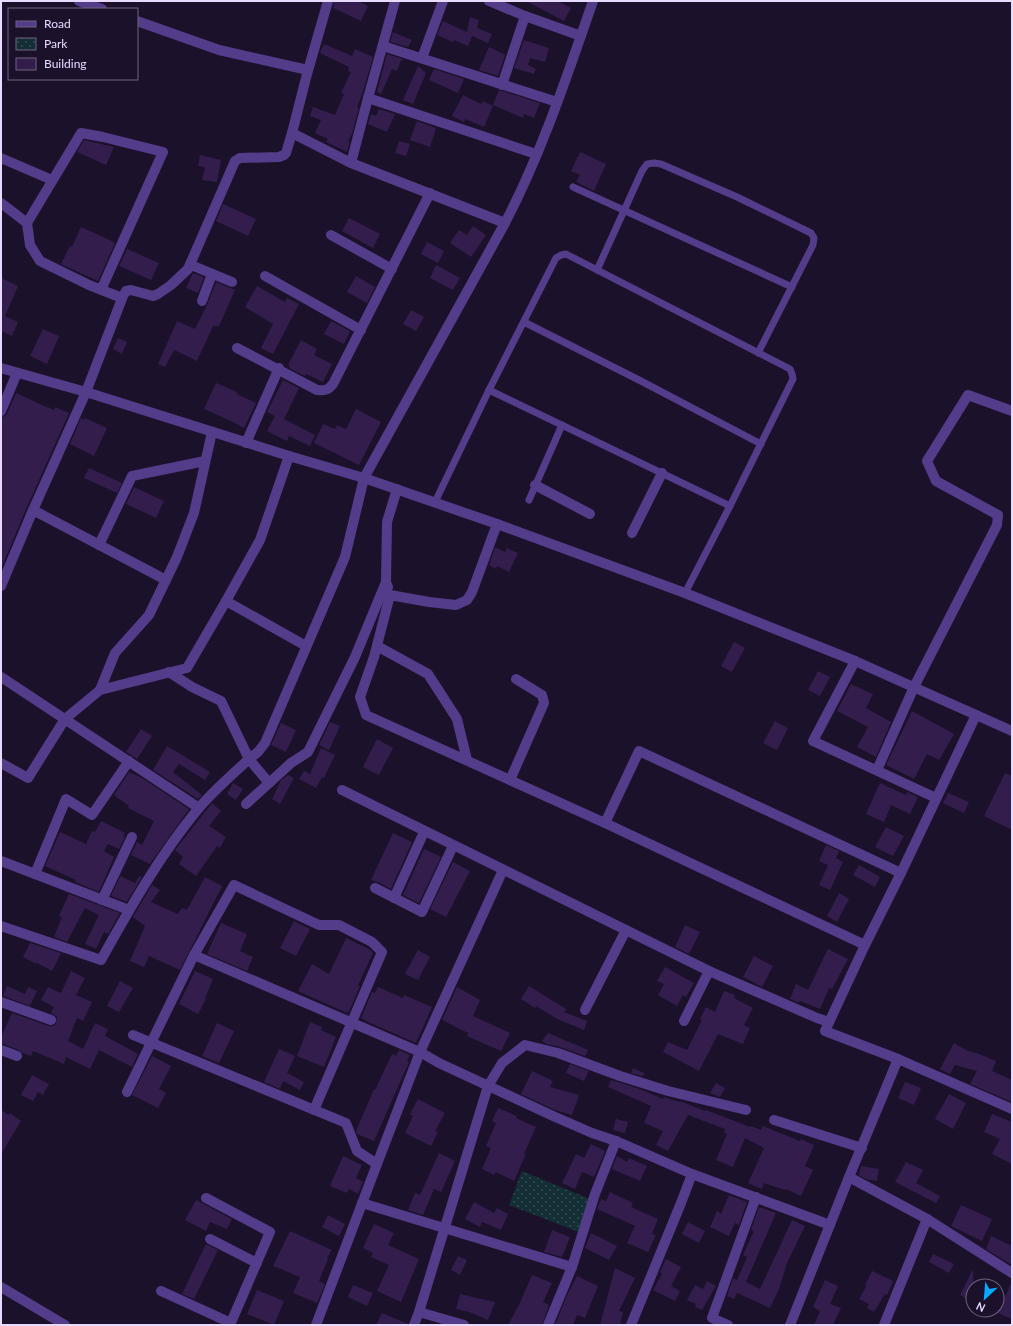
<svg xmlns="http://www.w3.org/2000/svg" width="1013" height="1326" font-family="Lato,sans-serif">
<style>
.park{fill:url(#park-dots)}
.building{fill:#321d4c}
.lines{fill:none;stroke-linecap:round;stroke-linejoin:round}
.service{stroke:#533c8a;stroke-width:7}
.minor{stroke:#533c8a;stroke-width:10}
.tertiary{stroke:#533c8a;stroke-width:10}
</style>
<defs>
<pattern id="park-dots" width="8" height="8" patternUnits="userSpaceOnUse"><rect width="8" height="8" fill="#142e35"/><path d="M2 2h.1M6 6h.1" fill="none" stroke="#364c53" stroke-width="1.8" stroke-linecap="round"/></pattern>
</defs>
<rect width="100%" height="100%" fill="#1c112b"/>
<!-- park -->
<polygon class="park" points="522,1171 590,1199 579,1232 509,1205"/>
<!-- building -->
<g class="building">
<polygon points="334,1 358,1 368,6 361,21 333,8"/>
<polygon points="526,1 558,1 571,8 564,21"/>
<polygon points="470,17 479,20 477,28 492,34 488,43 472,36 468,46 454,40 453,42 437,35 443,21 467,32"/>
<polygon points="393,32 412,40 408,47 390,42"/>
<polygon points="524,40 549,48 545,62 530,58 528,65 536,69 534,74 514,68"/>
<polygon points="324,44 352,56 355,49 373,57 362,95 357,107 359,108 352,134 348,141 350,142 347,152 326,142 328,139 315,133 321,120 310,116 313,107 335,115 344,94 341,93 351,72 348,71 349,67 320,53"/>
<polygon points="489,47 505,55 498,76 479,70"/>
<polygon points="387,54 403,59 402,61 401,60 397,71 392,69 381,94 377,92"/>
<polygon points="418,66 426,73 413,104 403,100"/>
<polygon points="434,69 464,79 458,93 429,80"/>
<polygon points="499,90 540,103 534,118 524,114 523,118 493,105"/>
<polygon points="463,95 481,104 483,101 493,106 484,127 465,119 464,122 452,116"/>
<polygon points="379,109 395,114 387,132 368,124 371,114 376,116"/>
<polygon points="417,121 436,128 430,147 410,140"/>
<polygon points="84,140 114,147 106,165 77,152"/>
<polygon points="399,141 410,144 406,156 395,153"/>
<polygon points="580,152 606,164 594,191 576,182 580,175 571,171"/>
<polygon points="200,155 221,160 217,182 202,180 205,167 198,166"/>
<polygon points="223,204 256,219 248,236 216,221"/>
<polygon points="349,218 380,234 373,248 342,231"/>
<polygon points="473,226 486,235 471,257 450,243 459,230 467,235"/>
<polygon points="81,227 114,242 113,243 115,243 98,281 61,264 70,246 72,247"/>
<polygon points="427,242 444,251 438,263 421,254"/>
<polygon points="127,249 159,263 151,280 119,266"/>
<polygon points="436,265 460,278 453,290 430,278"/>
<polygon points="193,273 204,277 198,293 186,288"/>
<polygon points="356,276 375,287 367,303 347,292"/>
<polygon points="1,278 18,286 5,316 18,322 12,336 1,331"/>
<polygon points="216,282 235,290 219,326 213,326 197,361 174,350 165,367 158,364 177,321 195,329 208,303"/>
<polygon points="257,286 285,302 287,298 299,304 273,354 261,348 273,324 245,307"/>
<polygon points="411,310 424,317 416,331 403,324"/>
<polygon points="331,321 350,331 344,344 324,334"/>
<polygon points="43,329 59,336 47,364 30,356"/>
<polygon points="118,338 127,342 122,354 113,349"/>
<polygon points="301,340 317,349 314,355 332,364 323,382 306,374 305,376 289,368 290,366 288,365"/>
<polygon points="283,380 299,388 284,419 315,435 310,446 289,436 287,441 267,431 275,416 267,412"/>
<polygon points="216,383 237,392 237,394 256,403 244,428 233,422 204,409"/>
<polygon points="16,393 42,405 54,410 55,407 69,413 27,507 1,569 1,417 5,416 7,414"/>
<polygon points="356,409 381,422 359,465 314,443 323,424 335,429 337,425 346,429"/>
<polygon points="81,418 85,420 85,418 107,428 94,456 70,444"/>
<polygon points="89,468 122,483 117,493 84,478"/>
<polygon points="134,487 164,501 156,518 126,504"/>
<polygon points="495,547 505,552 507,548 518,553 509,572 497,566 496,569 489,565"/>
<polygon points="734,642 745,648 732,672 721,666"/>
<polygon points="818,671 830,677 820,696 808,690"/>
<polygon points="851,684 873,694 866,708 891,722 876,757 857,747 868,727 837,711"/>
<polygon points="912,711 954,734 939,760 927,754 914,779 886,765"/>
<polygon points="775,721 788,728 777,750 763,743"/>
<polygon points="330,722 340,726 329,750 319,745"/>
<polygon points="281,723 296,730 286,752 271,745"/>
<polygon points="141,729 152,736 137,759 126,752"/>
<polygon points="377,739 393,748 379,775 363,767"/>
<polygon points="167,746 210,772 205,780 179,764 173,772 202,795 198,799 153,770"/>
<polygon points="321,748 335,755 324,778 322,777 316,788 299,779 304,771 310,774"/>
<polygon points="129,772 142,778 189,809 150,864 131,855 137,842 142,845 154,821 128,808 129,806 114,795"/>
<polygon points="1005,773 1012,776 1012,830 984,816"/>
<polygon points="288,775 294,778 280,804 272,799 281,780"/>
<polygon points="233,783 243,789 236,800 227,794"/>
<polygon points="880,783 906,795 907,792 918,797 910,814 891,805 884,822 866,814"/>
<polygon points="948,793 969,802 964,813 943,803"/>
<polygon points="212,803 221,811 209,826 226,837 220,848 217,846 196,876 179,864 183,857 175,850"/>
<polygon points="101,821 125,833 123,836 125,837 119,849 108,844 104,851 114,857 99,892 75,882 76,880 45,866 60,832 86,844 92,831 95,832"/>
<polygon points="886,827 904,836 893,856 875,847"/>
<polygon points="393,833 412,842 391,889 378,882 371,880"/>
<polygon points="826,845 839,851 836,858 843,862 830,890 819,885 828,865 819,861"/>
<polygon points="424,849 441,857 419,903 403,895"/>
<polygon points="453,862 470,871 446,917 430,909"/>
<polygon points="859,865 880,877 875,887 853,875"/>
<polygon points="120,876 135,883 139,876 142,877 127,902 111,896"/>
<polygon points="205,877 222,886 180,970 149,956 144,967 130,961 145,926 133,917 152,885 160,890 151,902 178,914 182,908 187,910"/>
<polygon points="839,893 849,899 837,922 827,916"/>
<polygon points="69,894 120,913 108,934 104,932 96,949 85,944 99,915 85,908 67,942 54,937 62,917 59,916"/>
<polygon points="294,921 310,929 296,956 280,948"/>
<polygon points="221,923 247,934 240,951 253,957 247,971 207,954"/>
<polygon points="685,925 700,932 689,954 675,947"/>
<polygon points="346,938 369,949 373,953 358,985 360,986 349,1012 348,1011 347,1013 298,991 312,964 329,974"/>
<polygon points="30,943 61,953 52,971 37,963 36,964 23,957"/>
<polygon points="828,949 848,959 832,989 829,988 820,1009 800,1001 799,1003 790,999 796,984 808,990"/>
<polygon points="418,950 430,957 418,980 405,974"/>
<polygon points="754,956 773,966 762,987 743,977"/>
<polygon points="665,967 694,983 686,997 683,995 677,1006 658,995 664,984 657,981"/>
<polygon points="71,971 85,978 76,995 92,1002 83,1021 77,1018 68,1041 83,1049 95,1023 108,1029 105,1036 138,1054 132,1067 99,1050 90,1069 66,1057 64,1064 33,1051 31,1056 22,1053 19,1050 1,1043 1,1037 12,1013 49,1026 53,1026 55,1025 57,1018 56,1016 51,1013 54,1007 41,1000 48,987 61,993"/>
<polygon points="195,971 213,979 205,998 206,999 198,1014 179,1004"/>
<polygon points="120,981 133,988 119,1012 107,1006"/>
<polygon points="7,986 25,994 28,987 37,991 30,1006 3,996"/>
<polygon points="529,986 566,1009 564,1012 587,1021 584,1030 557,1019 536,1006 535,1008 521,999"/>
<polygon points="378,987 403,998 404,995 432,1007 416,1043 370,1023 361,1018 372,992 375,993"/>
<polygon points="457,987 480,1000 473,1016 510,1033 501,1051 467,1036 468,1033 442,1020"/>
<polygon points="724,991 735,995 734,998 753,1008 744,1025 750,1028 743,1044 718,1034 699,1071 663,1052 668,1042 687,1050 702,1020 700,1019 706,1007 715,1012"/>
<polygon points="310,1022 322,1027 321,1030 336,1037 324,1067 297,1056"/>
<polygon points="217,1023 234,1031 219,1063 202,1056"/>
<polygon points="548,1033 588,1050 585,1056 560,1047 547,1044 542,1041"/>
<polygon points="954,1043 966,1050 979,1054 996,1061 992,1071 1012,1080 1012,1102 970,1084 977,1071 955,1065 950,1074 940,1069"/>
<polygon points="279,1049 295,1056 287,1073 304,1082 300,1090 283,1081 280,1089 264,1082"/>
<polygon points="399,1050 410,1055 407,1061 409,1062 374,1141 357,1134 356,1131 374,1089 375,1090 392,1054 396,1056"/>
<polygon points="152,1056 171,1066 159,1089 166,1093 158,1108 132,1095"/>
<polygon points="570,1064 589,1071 584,1081 566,1073"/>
<polygon points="633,1068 644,1073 643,1076 631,1073"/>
<polygon points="532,1071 553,1081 550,1087 579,1095 572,1115 555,1110 521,1094"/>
<polygon points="32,1075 49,1084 43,1095 38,1092 33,1101 21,1095"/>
<polygon points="611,1080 640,1089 663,1099 664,1097 679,1102 680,1101 705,1111 706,1110 750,1127 751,1126 761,1130 763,1126 800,1141 801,1139 814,1145 805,1166 813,1170 801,1196 786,1189 785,1190 764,1183 762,1189 748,1183 764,1148 745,1138 733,1167 716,1160 727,1134 724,1133 725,1129 688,1115 668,1151 656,1145 663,1131 644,1123 651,1106 608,1087"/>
<polygon points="905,1082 921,1088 914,1105 898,1098"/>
<polygon points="716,1083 725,1088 720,1097 710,1093"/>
<polygon points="949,1094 966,1103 953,1129 935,1119"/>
<polygon points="418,1099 445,1113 435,1131 438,1132 431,1146 405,1133 413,1116 410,1114"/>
<polygon points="498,1108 517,1116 516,1118 536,1127 524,1154 526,1154 514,1181 496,1172 494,1175 482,1169 491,1148 486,1146 496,1123 492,1121"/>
<polygon points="1,1110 9,1115 10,1113 21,1121 1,1154"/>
<polygon points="992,1114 1012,1122 1012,1164 992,1154 1000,1139 984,1132"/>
<polygon points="616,1119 628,1122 625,1133 613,1130"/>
<polygon points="591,1144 605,1151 594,1177 582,1172 575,1189 562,1183 576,1154 584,1158"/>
<polygon points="439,1153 455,1161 441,1192 434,1189 423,1215 408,1210 415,1193 420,1195"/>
<polygon points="343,1156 362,1165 356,1178 363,1182 358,1194 349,1189 347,1193 330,1186"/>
<polygon points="617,1156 627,1162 629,1158 647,1166 640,1181 612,1169"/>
<polygon points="906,1162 923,1170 916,1183 940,1196 936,1203 895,1182"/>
<polygon points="861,1166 879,1169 877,1181 866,1179 859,1175"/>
<polygon points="610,1192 633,1203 631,1207 658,1219 652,1234 656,1235 648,1252 627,1243 635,1226 597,1209 601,1199 606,1201"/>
<polygon points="729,1195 747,1202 739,1225 735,1223 729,1236 710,1227 717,1211 721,1214"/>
<polygon points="196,1200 232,1219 227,1229 210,1222 206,1231 185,1220"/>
<polygon points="474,1202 494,1213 497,1208 508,1214 501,1230 482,1222 480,1227 465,1219"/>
<polygon points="961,1205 992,1219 982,1241 951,1226"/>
<polygon points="759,1207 776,1213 746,1282 760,1289 792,1220 805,1226 787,1263 779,1289 770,1308 737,1293 734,1299 727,1296 733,1278 737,1280 747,1257 743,1255 754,1231 751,1230"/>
<polygon points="328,1215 345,1224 339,1236 322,1227"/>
<polygon points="688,1222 705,1231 699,1243 682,1234"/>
<polygon points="374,1224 394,1233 388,1245 419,1259 401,1302 377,1291 389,1265 371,1257 373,1253 363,1248"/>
<polygon points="552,1230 570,1237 562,1257 544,1252"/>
<polygon points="290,1231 332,1250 327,1258 328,1259 319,1281 325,1284 317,1303 293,1293 300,1277 273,1266"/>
<polygon points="591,1233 617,1246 609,1260 585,1248"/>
<polygon points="991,1236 1012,1246 1012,1265 986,1249"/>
<polygon points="206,1244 218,1250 194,1299 182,1294"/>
<polygon points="933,1254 954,1264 949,1273 929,1262"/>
<polygon points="458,1256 467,1260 460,1275 451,1270"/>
<polygon points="666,1259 681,1267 671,1286 680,1291 675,1301 653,1290 662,1274 660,1272"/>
<polygon points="615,1268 635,1278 619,1311 623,1312 620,1325 600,1325"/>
<polygon points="973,1269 973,1302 960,1295"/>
<polygon points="872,1271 893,1281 887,1295 885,1294 874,1312 867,1308 869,1304 859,1299 867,1285 865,1285"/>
<polygon points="532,1275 552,1283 543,1302 549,1305 542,1325 508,1325 519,1305"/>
<polygon points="577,1276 598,1286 585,1318 577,1315 573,1325 555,1325 567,1295"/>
<polygon points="825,1280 838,1286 830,1304 841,1308 833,1325 814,1325 820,1311 813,1307"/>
<polygon points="707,1281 716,1286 702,1310 695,1307 696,1304 687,1300 695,1285 703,1289"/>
<polygon points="1012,1281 1012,1319 998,1313"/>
<polygon points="353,1285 373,1293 367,1306 348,1297"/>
<polygon points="257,1290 284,1301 274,1325 247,1314"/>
<polygon points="460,1294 495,1302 488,1320 469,1312 456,1309"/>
<polygon points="382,1313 408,1324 408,1325 376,1325"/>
</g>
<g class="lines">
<!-- service -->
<g class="service">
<polyline points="573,187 792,287"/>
<polyline points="597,270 642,171 647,164 654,163 661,164 737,197 811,233 814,238 813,245 758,353"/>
<polyline points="524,322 639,380 761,444"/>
<polyline points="489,390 730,506"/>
<polyline points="529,500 562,425"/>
<polyline points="435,502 489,390 556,258 561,255 566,254 790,369 792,374 793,379 730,506 685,593"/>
</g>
<!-- minor -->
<g class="minor">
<polyline points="79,1 102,9"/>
<polyline points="489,1 525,16 581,36"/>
<polyline points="137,21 219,50 308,70"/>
<polyline points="383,46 557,102"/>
<polyline points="422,58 443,1"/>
<polyline points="502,85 525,16"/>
<polyline points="368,98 395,1"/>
<polyline points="1,158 52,180"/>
<polyline points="351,163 368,98 536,154"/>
<polyline points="1,203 27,223"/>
<path d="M 505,223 C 542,152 567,76 593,1"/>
<polyline points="331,235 392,269"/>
<polyline points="191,265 232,282"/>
<polyline points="265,276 361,330"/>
<polyline points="101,290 163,152 103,137 81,133 27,223 30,245 40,261 89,285 122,298"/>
<polyline points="202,301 212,274"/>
<path d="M 237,348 L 317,390 C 325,391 328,390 333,384 L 430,193"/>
<polyline points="1,411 17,373"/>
<polyline points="246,443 279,368"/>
<polyline points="535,485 590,514"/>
<polyline points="33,510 166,580"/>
<polyline points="497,524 472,592 467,600 456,605 429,602 390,595 374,657 360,697 366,715 605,823"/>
<polyline points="632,533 662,473"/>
<polyline points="99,545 132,476 205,461"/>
<polyline points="1,586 33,510 86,392 123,296 126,291 131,290 153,296 158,294 171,285 188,269 235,161 240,158 279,157 284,155 286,153 292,133"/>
<polyline points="388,587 386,582 387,522 397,489"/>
<polyline points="226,601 306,646"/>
<polyline points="377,646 428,674 457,719 467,760"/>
<polyline points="855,661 813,741 936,798"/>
<polyline points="169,672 192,687 221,701 249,759 269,783"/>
<polyline points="1,677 199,808"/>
<polyline points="100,690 115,653 149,615 177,557 194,513 212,432"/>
<polyline points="1,763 28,778 65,719 100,690 187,668 226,601 260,540 289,456"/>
<polyline points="877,770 914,687 997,525 998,515 936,481 927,461 968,395 1012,411"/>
<polyline points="510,780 544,703 542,695 516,679"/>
<polyline points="342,790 709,971 817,1018 829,1022"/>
<polyline points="246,804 291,763 308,752 355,657 386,582"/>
<polyline points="1,861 129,910"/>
<polyline points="503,870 420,1052 439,1063 553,1116 592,1133 616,1141 692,1174 681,1203 631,1325"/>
<polyline points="901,873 639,751 605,823 865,945 825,1031 898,1059 1012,1109"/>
<polyline points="35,874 66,799 92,815 129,761"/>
<polyline points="375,888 422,912 453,846"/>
<polyline points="394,898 424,832"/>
<polyline points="102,900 132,837"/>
<path d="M 1,926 L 101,960 C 130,908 160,855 198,809 C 213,791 232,775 249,759 L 258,752 L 265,743 L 345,557 L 364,478"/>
<polyline points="865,945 901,873 976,715"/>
<polyline points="194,955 420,1052 377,1164"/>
<polyline points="1,1002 51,1020"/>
<polyline points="585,1010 626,930"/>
<polyline points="684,1021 709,971"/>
<polyline points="133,1035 346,1123 357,1151 377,1164 316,1325"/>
<polyline points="1,1050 17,1056"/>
<polyline points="127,1092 194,955 234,885 319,925 339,925 372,942 382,952 314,1110"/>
<polyline points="774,1120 862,1148"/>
<polyline points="692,1174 830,1225"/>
<polyline points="849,1177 927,1219 1012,1273"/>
<polyline points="206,1198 270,1232 230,1325"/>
<polyline points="362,1203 572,1267"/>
<polyline points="210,1239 257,1263"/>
<polyline points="1,1287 65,1325"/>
<polyline points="161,1291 231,1323"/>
<polyline points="419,1312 464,1325"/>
<polyline points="414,1325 419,1312 488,1086 502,1063 525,1045 558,1053 620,1076 668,1091 746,1110"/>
<polyline points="548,1325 572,1267 595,1194 616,1141"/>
<polyline points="728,1325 712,1318 756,1197"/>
<polyline points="790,1325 849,1177 898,1059"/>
<polyline points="884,1325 927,1219"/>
</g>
<!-- tertiary -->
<g class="tertiary">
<polyline points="328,1 307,74 292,133 351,163 505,223 364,478"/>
<polyline points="1,368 86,392 289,456 364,478 497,524 685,593 855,661 1012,731"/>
</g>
</g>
<!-- border -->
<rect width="1013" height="1326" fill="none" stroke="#e8dbff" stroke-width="4"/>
<!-- legend -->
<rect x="8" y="8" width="130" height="72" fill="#1c112b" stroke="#6e6280"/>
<rect x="16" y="21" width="20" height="6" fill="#533c8a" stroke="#6e6280"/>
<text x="44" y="28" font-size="12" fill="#e8dbff">Road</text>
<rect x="16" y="38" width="20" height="12" fill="url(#park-dots)" stroke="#6e6280"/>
<text x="44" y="48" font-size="12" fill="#e8dbff">Park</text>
<rect x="16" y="58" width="20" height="12" fill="#321d4c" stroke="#6e6280"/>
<text x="44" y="68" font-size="12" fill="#e8dbff">Building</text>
<!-- north arrow -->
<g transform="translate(985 1298) rotate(206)"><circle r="19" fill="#1c112b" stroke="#6e6280"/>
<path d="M0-3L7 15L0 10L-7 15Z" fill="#08a9ff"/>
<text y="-6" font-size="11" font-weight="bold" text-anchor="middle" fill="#e8dbff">N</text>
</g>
</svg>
